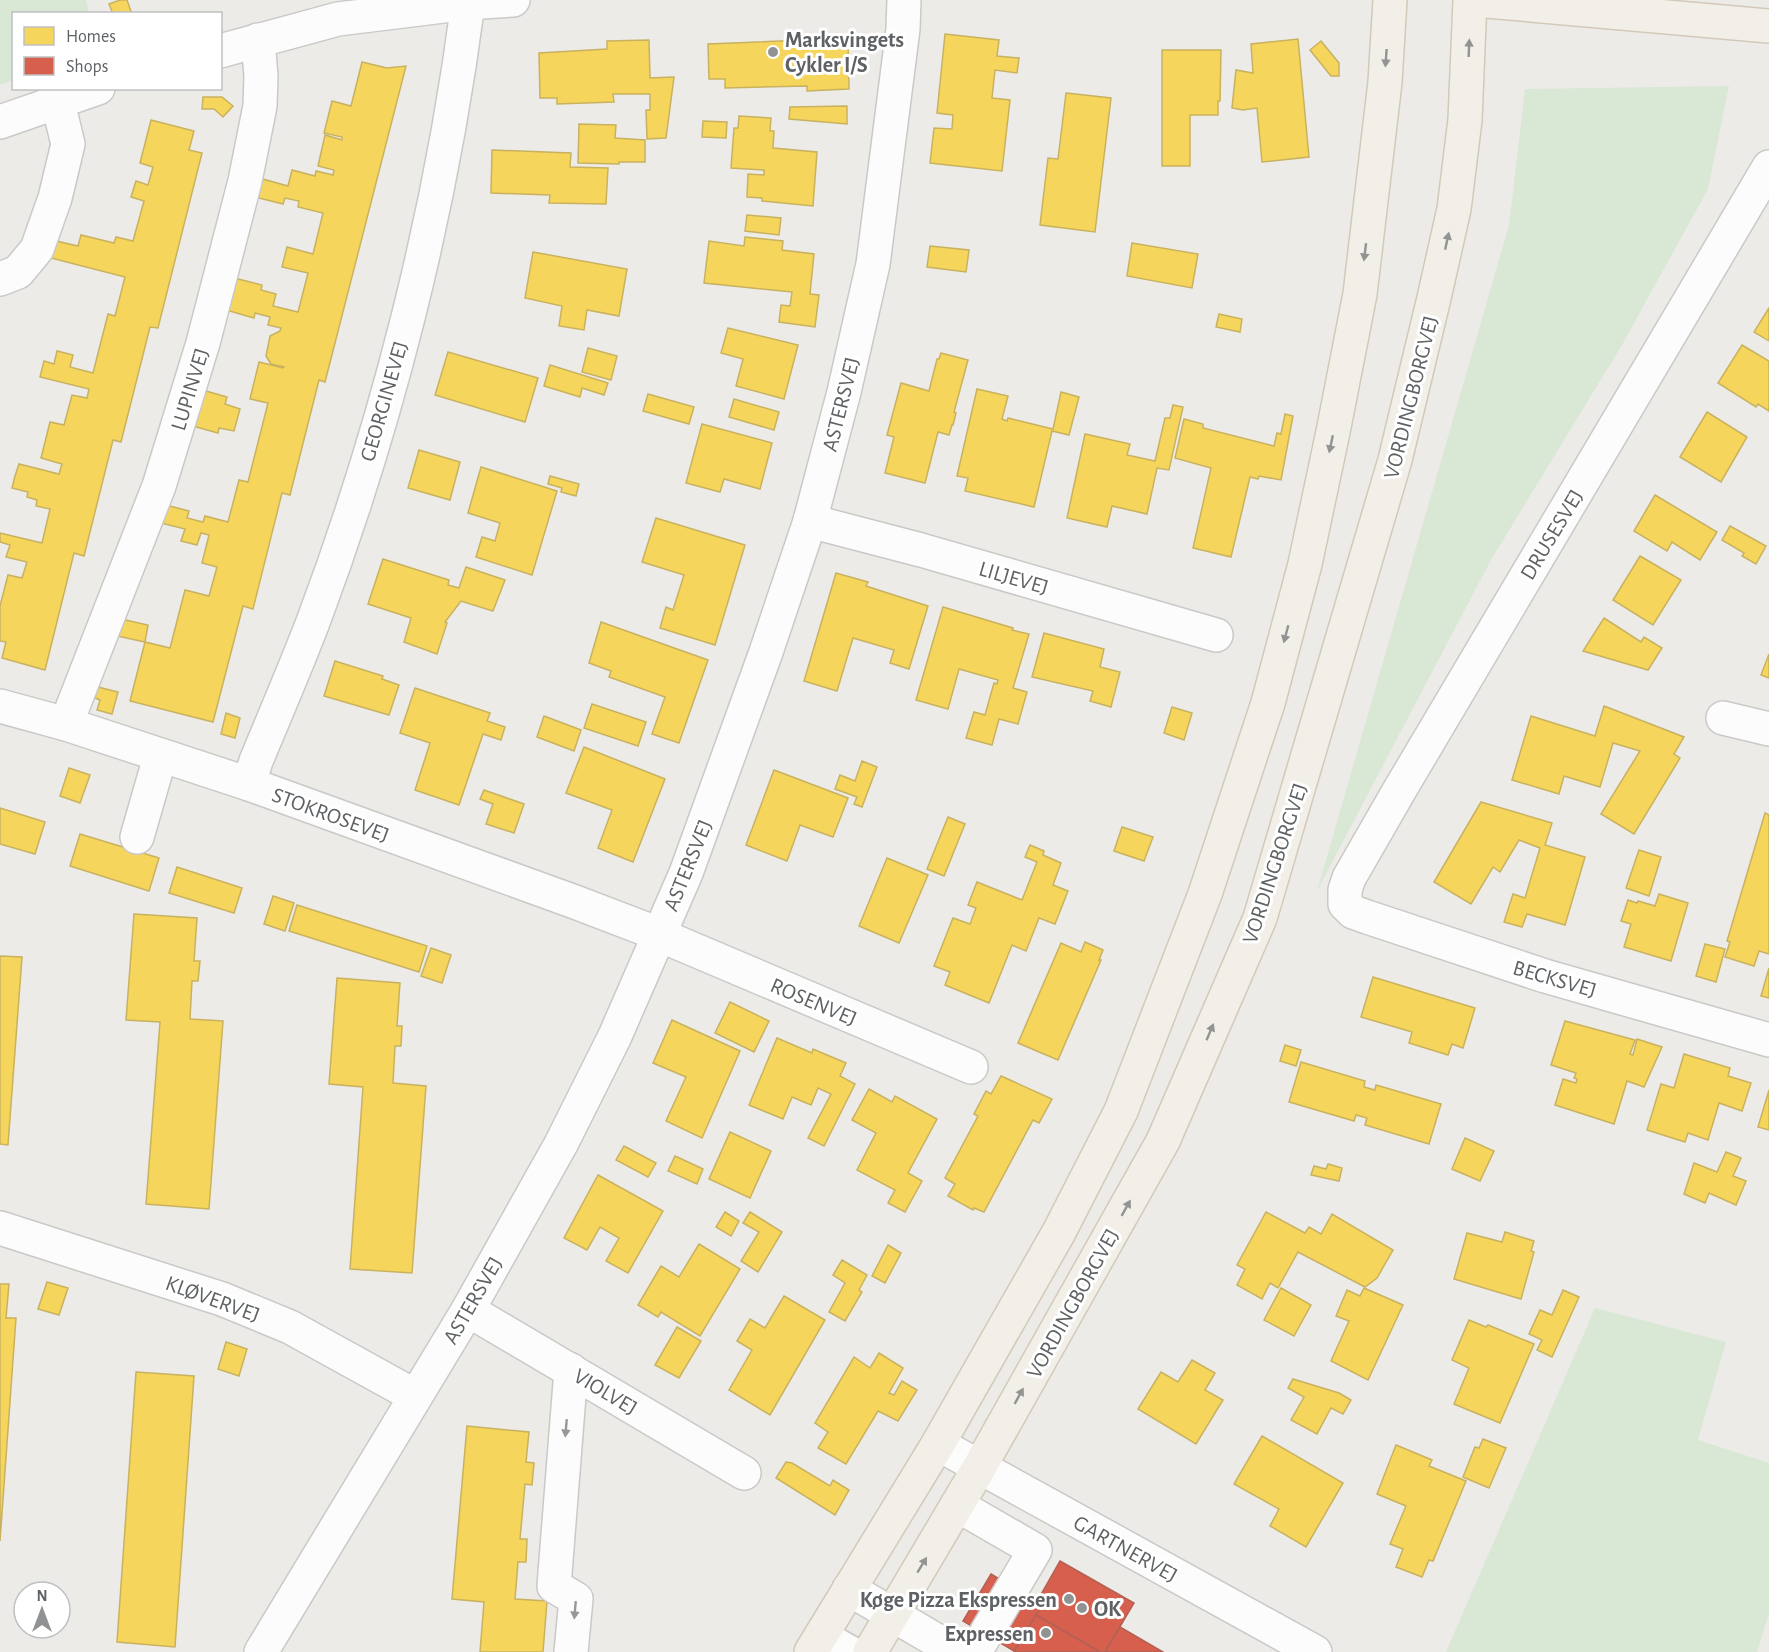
<svg xmlns="http://www.w3.org/2000/svg" width="1769" height="1652" font-family="'Alegreya Sans',sans-serif">
<style>
.green{fill:#d9e7d5}
.homes{fill:#f6d55c;stroke:#c8b25f;stroke-width:1.5}
.shops{fill:#d6604d;stroke:#b26154;stroke-width:1.5}
.lines{fill:none;stroke-linecap:round;stroke-linejoin:round}
.minor-casing{stroke:#cac9c8;stroke-width:36}
.major-casing{stroke:#d2c9b9;stroke-width:36}
.minor{stroke:#fcfcfc;stroke-width:33}
.major{stroke:#f2efe9;stroke-width:33}
.oneway{fill:#929393}
.oneway2{fill:#95989a}
.poi-dot{fill:#909293;stroke:#fff;stroke-width:2}
.labels{text-anchor:middle;stroke-width:6;stroke-linejoin:round;paint-order:stroke}
.poi-label{font-size:22px;font-weight:bold;fill:#5e6265;stroke:#fff;text-anchor:start}
.street-label{font-size:22px;fill:#5e6265;stroke:#fff}
</style>
<rect width="100%" height="100%" fill="#edebe8"/>
<!-- green -->
<g class="green">
<polygon points="0,0 86,0 89,13 14,14 13,80 0,85"/>
<polygon points="1729,86 1708,189 1622,345 1491,560 1317,891 1509,225 1525,89"/>
<polygon points="1595,1308 1726,1342 1698,1440 1769,1463 1769,1614 1757,1652 1446,1652"/>
</g>
<!-- homes -->
<g class="homes">
<polygon points="120,0 127,0 132,14 113,14 109,4"/>
<polygon points="945,34 999,40 997,56 1019,58 1017,73 995,70 992,98 1010,100 1002,171 930,163 934,128 952,129 953,115 937,113"/>
<polygon points="848,36 849,89 807,91 807,86 725,88 725,79 709,79 708,44 805,40 805,37"/>
<polygon points="1298,39 1309,157 1262,162 1257,108 1243,110 1232,108 1236,70 1253,73 1251,44"/>
<polygon points="649,40 650,78 674,77 666,138 647,139 646,110 650,110 650,94 613,94 614,102 557,104 557,98 540,98 539,53 607,49 607,41"/>
<polygon points="1321,41 1339,63 1339,76 1331,76 1310,50"/>
<polygon points="1162,50 1221,50 1220,101 1218,101 1218,115 1190,115 1190,166 1162,166"/>
<polygon points="362,62 387,68 406,66 325,382 319,380 290,495 282,493 253,609 243,606 213,722 130,701 145,642 170,648 185,590 209,596 217,567 202,563 209,535 201,533 197,545 181,541 185,529 157,522 162,504 189,511 187,518 203,522 205,516 228,522 239,480 248,482 268,403 250,399 259,362 283,368 284,367 271,364 266,356 270,336 280,331 281,328 268,325 270,317 255,313 254,318 226,310 234,278 262,285 261,290 276,294 273,306 298,312 308,273 282,267 287,247 313,254 323,213 298,207 299,201 285,198 283,204 255,197 259,178 288,186 292,170 315,176 316,171 333,175 334,170 318,166 325,135 342,140 342,137 324,133 332,101 351,106"/>
<polygon points="1066,93 1111,98 1095,232 1040,225 1048,158 1058,159"/>
<polygon points="203,97 222,97 233,106 223,117 214,109 202,109"/>
<polygon points="847,106 847,124 789,119 790,107"/>
<polygon points="739,116 771,118 770,131 774,131 773,148 817,152 813,206 762,201 762,198 747,197 748,174 764,175 764,170 731,168 734,128 738,128"/>
<polygon points="151,120 194,131 189,150 202,153 158,328 150,327 121,442 113,440 84,556 74,553 45,670 2,658 6,642 0,641 0,606 8,575 22,578 27,562 6,557 10,545 0,542 0,533 42,543 50,509 36,506 37,500 27,497 28,492 12,488 15,476 19,464 59,474 62,464 41,458 50,422 64,425 72,395 87,398 89,389 40,377 44,361 54,364 57,351 73,355 70,367 93,373 108,314 115,316 125,277 51,258 56,241 78,246 81,235 114,243 116,237 133,241 144,201 131,197 136,181 148,185 153,167 140,163"/>
<polygon points="703,121 727,122 726,138 702,137"/>
<polygon points="579,124 616,125 615,138 645,140 645,162 619,162 619,164 578,163"/>
<polygon points="492,150 571,153 570,167 608,168 606,204 549,203 550,195 491,193"/>
<polygon points="747,215 781,218 779,235 745,231"/>
<polygon points="745,237 783,241 782,250 814,254 810,294 819,295 815,327 779,322 781,305 790,306 792,292 704,283 709,241 744,246"/>
<polygon points="1132,243 1198,254 1192,288 1127,276"/>
<polygon points="930,246 969,250 966,272 927,267"/>
<polygon points="533,252 627,269 619,316 587,310 584,330 559,326 562,306 525,298"/>
<polygon points="1769,308 1769,341 1754,332"/>
<polygon points="1219,314 1242,319 1240,332 1216,327"/>
<polygon points="728,328 798,345 784,399 736,386 743,359 721,353"/>
<polygon points="1742,345 1769,361 1769,411 1758,404 1756,407 1718,383"/>
<polygon points="588,348 617,356 611,380 582,372"/>
<polygon points="448,352 538,378 525,422 435,395"/>
<polygon points="941,353 968,360 954,412 956,413 953,425 952,425 949,435 938,432 925,483 885,473 894,437 887,435 901,383 929,391 937,359 939,359"/>
<polygon points="550,365 608,383 604,395 582,388 580,397 544,386"/>
<polygon points="199,389 227,397 225,404 240,409 234,431 219,428 218,433 189,425"/>
<polygon points="977,389 1008,396 1002,419 1007,421 1008,418 1053,429 1061,392 1079,397 1069,435 1052,431 1034,507 965,491 968,478 957,476"/>
<polygon points="648,394 694,407 689,424 643,411"/>
<polygon points="734,399 779,412 774,430 729,417"/>
<polygon points="1173,405 1183,407 1169,470 1157,468 1147,514 1112,506 1107,527 1067,518 1085,434 1130,444 1127,455 1155,461 1165,418 1170,418"/>
<polygon points="1707,412 1747,437 1721,482 1680,457"/>
<polygon points="1285,414 1293,416 1281,480 1259,476 1258,479 1250,477 1231,557 1193,548 1211,468 1175,458 1184,419 1203,424 1203,428 1274,446 1277,433 1281,434"/>
<polygon points="702,424 772,443 760,489 724,479 720,492 686,483"/>
<polygon points="419,450 460,462 450,500 408,488"/>
<polygon points="481,467 557,491 532,575 476,557 482,537 495,541 500,523 468,513"/>
<polygon points="550,476 579,484 576,496 561,492 562,488 548,484"/>
<polygon points="1655,495 1717,532 1700,560 1672,542 1667,551 1634,531"/>
<polygon points="656,518 745,545 715,645 660,628 666,607 673,610 684,575 642,562"/>
<polygon points="1730,526 1766,546 1756,564 1742,556 1744,553 1722,540"/>
<polygon points="1640,556 1681,580 1653,625 1613,600"/>
<polygon points="383,559 449,580 448,585 459,588 466,567 505,580 493,611 461,601 445,622 447,623 437,654 404,642 411,618 368,604"/>
<polygon points="836,573 868,582 866,586 928,606 909,669 890,663 894,650 853,638 837,691 804,681"/>
<polygon points="943,607 1013,628 1012,630 1029,634 1013,688 1027,692 1018,724 999,719 992,745 966,738 974,712 985,715 994,683 997,684 998,680 959,669 948,709 916,700"/>
<polygon points="1604,618 1641,642 1644,637 1662,648 1648,670 1583,651"/>
<polygon points="121,619 148,625 145,642 117,636"/>
<polygon points="601,622 708,660 679,743 652,734 665,697 609,677 611,671 589,663"/>
<polygon points="1044,633 1104,649 1100,667 1120,672 1111,707 1090,701 1093,691 1032,677"/>
<polygon points="1769,654 1769,678 1761,675"/>
<polygon points="335,661 383,676 382,679 399,685 389,715 324,696"/>
<polygon points="98,687 118,692 112,714 97,710 100,700 95,698"/>
<polygon points="415,688 490,713 487,721 505,727 501,740 483,734 459,805 415,790 430,743 400,733"/>
<polygon points="592,704 646,722 638,746 584,728"/>
<polygon points="1604,706 1684,737 1674,754 1680,758 1634,834 1601,814 1640,751 1613,743 1600,787 1564,776 1559,794 1512,780 1531,716 1595,736"/>
<polygon points="1172,707 1192,713 1184,740 1164,733"/>
<polygon points="226,713 240,718 235,738 221,734"/>
<polygon points="544,716 581,730 574,751 537,737"/>
<polygon points="584,747 665,779 633,862 598,848 612,810 566,793"/>
<polygon points="862,761 877,767 862,807 854,804 857,797 835,789 840,775 855,781"/>
<polygon points="69,768 90,775 80,803 60,796"/>
<polygon points="774,770 848,798 833,837 800,825 787,861 746,845"/>
<polygon points="484,790 524,804 514,833 486,824 493,804 480,799"/>
<polygon points="1481,802 1552,823 1545,845 1585,857 1565,925 1527,914 1522,927 1504,922 1513,894 1525,898 1540,848 1519,840 1500,872 1493,867 1471,904 1434,882"/>
<polygon points="0,808 45,822 35,854 0,844"/>
<polygon points="1765,813 1769,815 1769,954 1759,951 1754,966 1725,957 1730,942 1727,941"/>
<polygon points="948,817 965,824 944,876 927,869"/>
<polygon points="1122,827 1153,837 1144,861 1114,851"/>
<polygon points="80,834 159,858 149,891 70,866"/>
<polygon points="1030,845 1044,851 1043,855 1061,863 1053,885 1068,891 1055,924 1039,918 1026,951 1012,945 989,1003 945,985 950,972 934,966 953,918 970,924 976,908 968,905 977,882 1022,900 1037,862 1025,857"/>
<polygon points="1639,850 1661,857 1649,896 1626,888"/>
<polygon points="887,858 928,875 899,943 859,926"/>
<polygon points="177,867 242,888 234,913 169,893"/>
<polygon points="1659,894 1688,903 1671,961 1624,947 1631,924 1621,921 1628,900 1637,903 1638,901 1655,906"/>
<polygon points="273,896 294,903 285,931 264,924"/>
<polygon points="297,905 427,946 419,972 289,931"/>
<polygon points="134,914 197,918 194,961 200,961 198,981 192,981 190,1019 223,1021 209,1209 146,1204 160,1022 126,1020"/>
<polygon points="1085,942 1103,950 1099,960 1101,960 1058,1060 1018,1043 1061,943 1081,952"/>
<polygon points="1705,944 1725,949 1716,982 1696,976"/>
<polygon points="431,948 451,955 442,983 421,976"/>
<polygon points="0,956 22,957 8,1145 0,1144"/>
<polygon points="1769,968 1769,998 1761,996"/>
<polygon points="1373,977 1475,1008 1463,1048 1452,1044 1448,1055 1409,1043 1412,1032 1361,1017"/>
<polygon points="337,978 400,983 397,1026 402,1026 401,1046 395,1046 393,1083 426,1086 412,1273 350,1269 363,1087 329,1084"/>
<polygon points="730,1002 769,1021 754,1052 715,1033"/>
<polygon points="672,1020 740,1051 702,1138 666,1121 686,1077 653,1063"/>
<polygon points="1565,1021 1635,1040 1630,1054 1633,1055 1637,1039 1662,1047 1644,1087 1627,1081 1614,1124 1555,1105 1563,1079 1576,1083 1577,1079 1574,1078 1576,1073 1551,1065"/>
<polygon points="777,1038 812,1053 813,1049 846,1063 840,1076 855,1084 824,1146 808,1138 831,1094 818,1088 811,1105 792,1097 783,1119 749,1105"/>
<polygon points="1285,1045 1301,1050 1296,1066 1280,1061"/>
<polygon points="1684,1054 1730,1068 1728,1076 1751,1083 1742,1111 1719,1103 1708,1140 1688,1133 1685,1142 1647,1130 1661,1084 1674,1088"/>
<polygon points="1301,1062 1365,1081 1364,1087 1375,1090 1376,1085 1441,1104 1429,1144 1365,1125 1367,1118 1356,1115 1354,1121 1289,1102"/>
<polygon points="1001,1076 1052,1099 1039,1123 1033,1120 984,1212 974,1208 973,1210 948,1196 955,1184 945,1178 978,1116 974,1114 986,1091 991,1094"/>
<polygon points="869,1089 892,1102 895,1096 937,1119 908,1173 922,1181 905,1212 888,1203 895,1190 857,1170 876,1133 852,1120"/>
<polygon points="1769,1090 1769,1130 1758,1127"/>
<polygon points="730,1132 771,1151 750,1198 709,1179"/>
<polygon points="1465,1138 1494,1151 1480,1181 1452,1169"/>
<polygon points="624,1146 656,1163 648,1177 616,1160"/>
<polygon points="1726,1152 1741,1158 1733,1176 1746,1181 1736,1205 1709,1193 1705,1203 1684,1194 1694,1163 1717,1172"/>
<polygon points="675,1156 703,1169 697,1184 668,1171"/>
<polygon points="1328,1164 1342,1168 1339,1181 1311,1175 1314,1166 1326,1169"/>
<polygon points="598,1175 663,1211 628,1273 606,1261 619,1238 600,1227 587,1250 564,1238"/>
<polygon points="725,1212 739,1221 731,1236 716,1227"/>
<polygon points="750,1212 782,1232 758,1272 741,1261 759,1232 743,1223"/>
<polygon points="1266,1212 1305,1233 1309,1227 1321,1234 1332,1214 1393,1250 1377,1278 1365,1287 1298,1252 1278,1288 1270,1283 1262,1299 1237,1285 1245,1269 1237,1265"/>
<polygon points="1505,1232 1534,1241 1531,1251 1534,1252 1521,1299 1454,1279 1467,1233 1502,1242"/>
<polygon points="699,1244 740,1269 700,1336 661,1312 658,1317 638,1305 661,1266 679,1277"/>
<polygon points="888,1245 901,1253 885,1283 872,1276"/>
<polygon points="842,1260 867,1275 859,1290 862,1292 845,1321 829,1312 845,1283 833,1275"/>
<polygon points="47,1282 68,1288 59,1315 38,1309"/>
<polygon points="0,1284 9,1284 6,1318 16,1318 0,1541"/>
<polygon points="1281,1288 1311,1305 1294,1336 1264,1320"/>
<polygon points="1364,1288 1403,1305 1368,1380 1331,1361 1349,1321 1336,1316 1347,1290 1360,1296"/>
<polygon points="1563,1290 1579,1297 1552,1357 1537,1350 1542,1340 1529,1334 1540,1310 1552,1315"/>
<polygon points="784,1296 825,1320 770,1415 729,1390 752,1350 737,1341 750,1319 765,1328"/>
<polygon points="1469,1320 1486,1327 1488,1325 1534,1344 1500,1423 1454,1404 1469,1368 1452,1360"/>
<polygon points="677,1327 701,1341 679,1378 655,1365"/>
<polygon points="226,1342 247,1349 239,1376 218,1369"/>
<polygon points="879,1353 903,1368 889,1393 894,1395 902,1381 917,1390 898,1421 878,1411 846,1464 818,1448 828,1432 815,1423 854,1357 870,1368"/>
<polygon points="1192,1360 1215,1373 1205,1390 1223,1400 1196,1444 1138,1409 1161,1372 1178,1382"/>
<polygon points="136,1372 194,1376 175,1647 117,1642"/>
<polygon points="1293,1379 1339,1393 1351,1400 1343,1414 1331,1408 1317,1434 1291,1420 1304,1397 1288,1388"/>
<polygon points="467,1426 529,1432 526,1462 534,1463 532,1485 525,1484 520,1539 527,1539 526,1562 518,1562 515,1599 547,1601 543,1652 480,1652 484,1602 452,1599"/>
<polygon points="1262,1436 1343,1483 1306,1547 1270,1526 1279,1509 1234,1484"/>
<polygon points="1483,1439 1506,1448 1489,1488 1463,1477 1475,1447 1479,1448"/>
<polygon points="1396,1445 1432,1460 1429,1466 1466,1481 1433,1561 1429,1560 1422,1577 1396,1567 1403,1549 1390,1544 1406,1506 1377,1494"/>
<polygon points="786,1462 792,1463 830,1486 833,1480 849,1490 835,1515 776,1478"/>
</g>
<!-- shops -->
<g class="shops">
<polygon points="1060,1561 1134,1603 1105,1652 1100,1652 1031,1612"/>
<polygon points="991,1574 1042,1605 1014,1651 963,1621"/>
<polygon points="1036,1615 1100,1652 1014,1652"/>
<polygon points="1120,1627 1163,1652 1105,1652"/>
</g>
<g class="lines">
<!-- minor casing -->
<g class="minor-casing">
<g id="minor">
<polyline points="220,51 338,19 468,3 513,0"/>
<polyline points="0,122 98,88"/>
<polyline points="1769,167 1399,791 1349,878 1345,890 1345,904 1353,912 1367,917 1545,976 1769,1040"/>
<polyline points="0,279 18,272 37,249 55,198 68,144 58,103"/>
<polyline points="810,521 921,550 1216,635"/>
<polyline points="0,706 66,724 249,784 575,902 643,928 971,1067"/>
<polyline points="1723,718 1769,729"/>
<polyline points="66,724 159,486 203,343 245,181 260,106 261,76 258,40"/>
<path d="M 249,784 L 256,761 C 275,715 295,669 313,622 C 387,425 441,212 468,3"/>
<polyline points="137,837 160,757"/>
<polyline points="0,1228 222,1299 290,1327 415,1396"/>
<polyline points="468,1310 744,1473"/>
<polyline points="571,1370 554,1586 576,1599 571,1652"/>
<polyline points="938,1444 1315,1652"/>
<polyline points="957,1505 1035,1550 975,1652"/>
<polyline points="849,1589 956,1652"/>
<polyline points="821,1636 849,1652"/>
<polyline points="261,1652 468,1310 561,1144 615,1036 686,873 766,652 810,521 844,392 873,264 903,29 904,0"/>
</g>
</g>
<!-- major casing -->
<g class="major-casing">
<g id="major">
<polyline points="1475,0 1769,26"/>
<polyline points="811,1652 938,1444 1059,1232 1121,1111 1205,894 1268,703 1305,564 1333,432 1360,294 1385,82 1390,0"/>
<polyline points="870,1652 979,1468 1163,1141 1260,918 1395,460 1434,298 1454,209 1465,120 1470,0"/>
</g>
</g>
<!-- minor -->
<use href="#minor" class="minor"/>
<!-- major -->
<use href="#major" class="major"/>
</g>
<!-- one-way arrows -->
<defs><path id="oneway-solid" d="M-6-.8H1V-3.2L6.5 0L1 3.2V.8H-6Z" transform="scale(1.5)"/></defs>
<g class="oneway">
<use href="#oneway-solid" transform="translate(1469 48) rotate(-88)"/>
<use href="#oneway-solid" transform="translate(1386 58) rotate(94)"/>
<use href="#oneway-solid" transform="translate(1447 241) rotate(-78)"/>
<use href="#oneway-solid" transform="translate(1365 252) rotate(97)"/>
<use href="#oneway-solid" transform="translate(1331 444) rotate(102)"/>
<use href="#oneway-solid" transform="translate(1286 634) rotate(105)"/>
<use href="#oneway-solid" transform="translate(1210 1032) rotate(-67)"/>
<use href="#oneway-solid" transform="translate(1126 1208) rotate(-61)"/>
<use href="#oneway-solid" transform="translate(1019 1396) rotate(-61)"/>
<use href="#oneway-solid" transform="translate(922 1565) rotate(-59)"/>
</g>
<g class="oneway2">
<use href="#oneway-solid" transform="translate(566 1428) rotate(95)"/>
<use href="#oneway-solid" transform="translate(575 1610) rotate(95)"/>
</g>
<!-- markers -->
<g class="poi-dot">
<circle cx="773" cy="52" r="6"/>
<circle cx="1069" cy="1599" r="6"/>
<circle cx="1082" cy="1608" r="6"/>
<circle cx="1046" cy="1633" r="6"/>
</g>
<g class="labels">
<!-- poi labels -->
<g class="poi-label">
<text x="785" y="47">Marksvingets<tspan x="785" dy="25">Cykler I/S</tspan></text>
<text x="1057" y="1607" text-anchor="end">Køge Pizza Ekspressen</text>
<text x="1094" y="1616">OK</text>
<text x="1034" y="1641" text-anchor="end">Expressen</text>
</g>
<!-- street labels -->
<g class="street-label">
<text transform="translate(189 389) rotate(-73)" y="8">LUPINVEJ</text>
<text transform="translate(1410 397) rotate(-76)" y="8">VORDINGBORGVEJ</text>
<text transform="translate(383 401) rotate(-74)" y="8">GEORGINEVEJ</text>
<text transform="translate(840 404) rotate(-76)" y="8">ASTERSVEJ</text>
<text transform="translate(1551 534) rotate(-59)" y="8">DRUSESVEJ</text>
<text transform="translate(1014 577) rotate(16)" y="8">LILJEVEJ</text>
<text transform="translate(331 814) rotate(20)" y="8">STOKROSEVEJ</text>
<text transform="translate(1274 863) rotate(-72)" y="8">VORDINGBORGVEJ</text>
<text transform="translate(687 865) rotate(-68)" y="8">ASTERSVEJ</text>
<text transform="translate(1555 978) rotate(16)" y="8">BECKSVEJ</text>
<text transform="translate(814 1001) rotate(23)" y="8">ROSENVEJ</text>
<text transform="translate(213 1298) rotate(20)" y="8">KLØVERVEJ</text>
<text transform="translate(472 1300) rotate(-60)" y="8">ASTERSVEJ</text>
<text transform="translate(1072 1303) rotate(-61)" y="8">VORDINGBORGVEJ</text>
<text transform="translate(606 1391) rotate(31)" y="8">VIOLVEJ</text>
<text transform="translate(1126 1548) rotate(29)" y="8">GARTNERVEJ</text>
</g>
</g>
<!-- legend -->
<rect x="12" y="12" width="210" height="78" fill="#ffffff" stroke="#bfc0c1" stroke-width="1.5"/>
<rect x="24" y="27" width="30" height="18" fill="#f6d55c" stroke="#bfc0c1" stroke-width="1.5"/>
<text x="66" y="42" font-size="18" fill="#5e6265">Homes</text>
<rect x="24" y="57" width="30" height="18" fill="#d6604d" stroke="#bfc0c1" stroke-width="1.5"/>
<text x="66" y="72" font-size="18" fill="#5e6265">Shops</text>
<!-- north arrow -->
<g transform="translate(42 1610)"><circle r="28" fill="#ffffff" stroke="#bfc0c1" stroke-width="1.5"/>
<path d="M0-4.5L10 22L0 15L-10 22Z" fill="#909293"/>
<text y="-9" font-size="16" font-weight="bold" text-anchor="middle" fill="#5e6265">N</text>
</g>
</svg>
